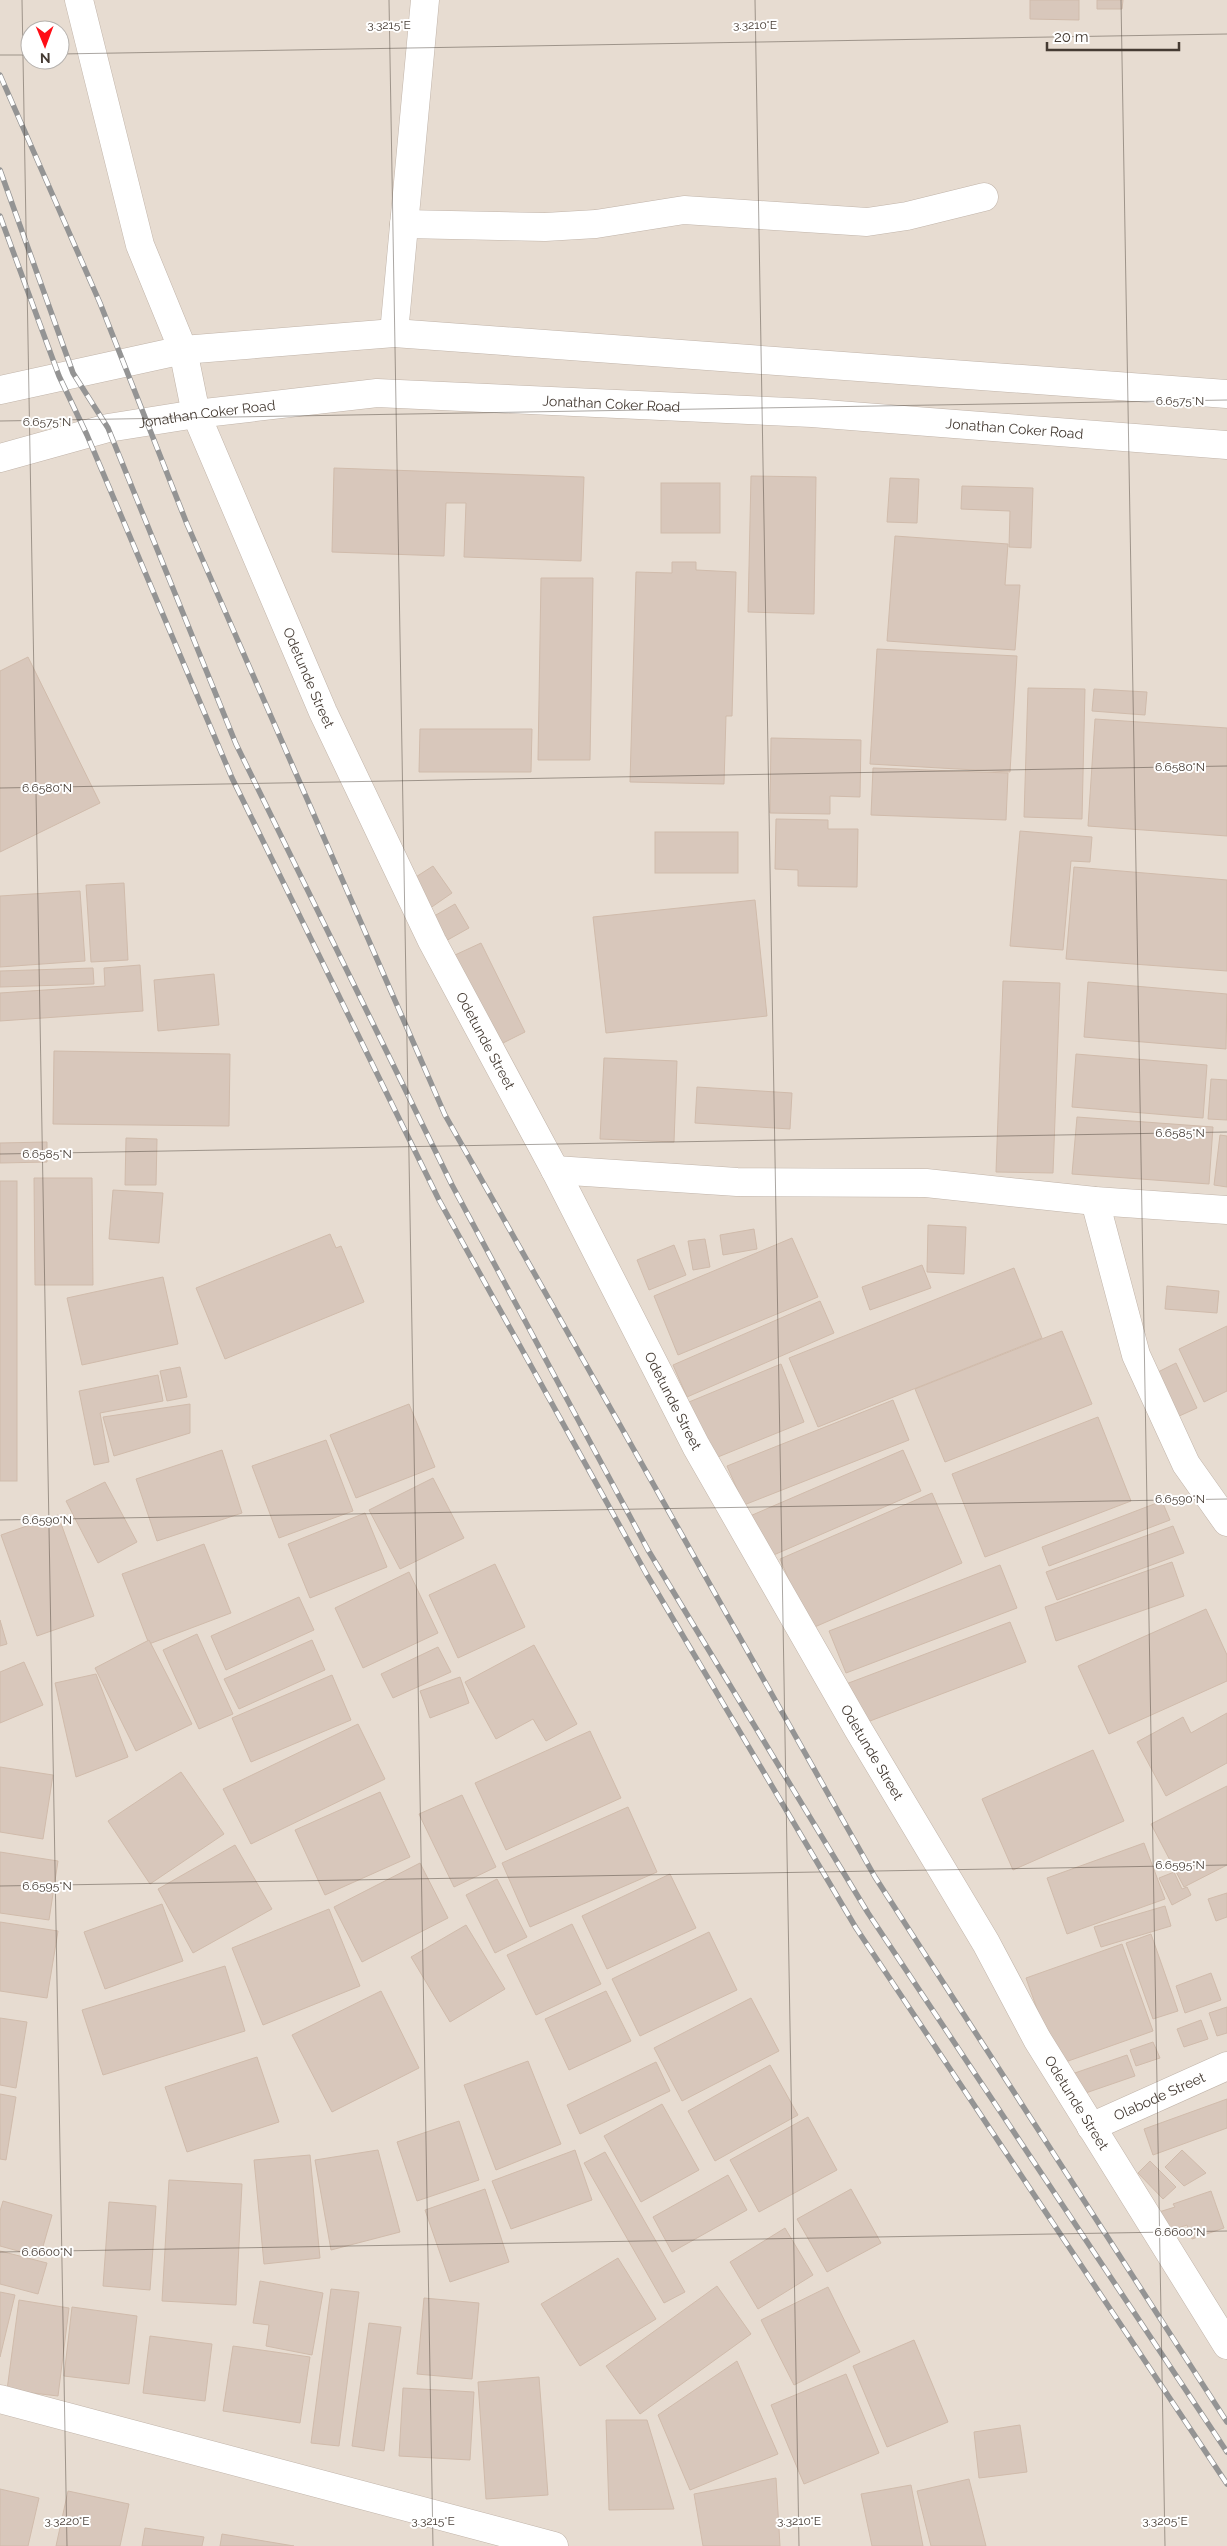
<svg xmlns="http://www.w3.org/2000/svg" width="1227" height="2546" font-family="Raleway,sans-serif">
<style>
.residential{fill:#e7dcd1;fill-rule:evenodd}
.building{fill:#d8c7bb;stroke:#d0bbab}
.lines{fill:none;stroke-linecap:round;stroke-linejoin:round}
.minor-casing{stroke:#c1b4a9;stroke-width:29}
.minor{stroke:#fff;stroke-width:28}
.rail-casing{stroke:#949494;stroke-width:5.5}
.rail{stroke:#fff;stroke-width:4;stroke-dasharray:11;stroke-linecap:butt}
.ticks{fill:none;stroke:#453b33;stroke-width:1;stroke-opacity:0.45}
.labels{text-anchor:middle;stroke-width:4;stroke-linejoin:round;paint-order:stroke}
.street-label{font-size:14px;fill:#453b33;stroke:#fff}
.ticks-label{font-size:12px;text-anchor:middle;fill:#453b33;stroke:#fff;stroke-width:4;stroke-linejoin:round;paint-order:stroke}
</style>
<rect width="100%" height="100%" fill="#f3ebe4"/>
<!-- residential -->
<path class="residential" d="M 0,0 L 1227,0 L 1227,2546 L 0,2546 ZM 30,30 L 60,30 L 60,60 L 30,60 Z"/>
<!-- building -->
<g class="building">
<polygon points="1030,0 1079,0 1079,20 1030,19"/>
<polygon points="1097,0 1123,0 1122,9 1097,9"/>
<polygon points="334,468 584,477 581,561 464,557 466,503 446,503 444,556 332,552"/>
<polygon points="751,476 816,477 814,614 748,612"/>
<polygon points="890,478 919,479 917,523 887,522"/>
<rect x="661" y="483" width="59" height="50"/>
<polygon points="962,486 1033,488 1031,548 1009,547 1010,511 961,509"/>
<polygon points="895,536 1008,544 1005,585 1020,585 1015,650 887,641"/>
<polygon points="672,562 696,562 696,570 736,572 732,716 726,716 724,784 630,782 636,572 672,573"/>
<polygon points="541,578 593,578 590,760 538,760"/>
<polygon points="877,649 1017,656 1010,772 870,764"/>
<polygon points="28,657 100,803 0,852 0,671"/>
<polygon points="1028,688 1085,689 1082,819 1024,817"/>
<polygon points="1094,689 1147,692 1145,715 1092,711"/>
<polygon points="1095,719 1227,728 1227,836 1088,826"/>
<polygon points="420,729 532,729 531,772 419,772"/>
<polygon points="771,738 861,740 860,797 830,796 830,814 770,813"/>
<polygon points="873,768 1008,773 1006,820 871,815"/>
<polygon points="776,819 828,820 828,829 858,829 857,887 798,886 798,870 775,869"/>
<polygon points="1020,831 1092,837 1090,862 1071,861 1063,950 1010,946"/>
<rect x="655" y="832" width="83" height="41"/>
<polygon points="433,866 452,893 426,911 408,882"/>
<polygon points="1074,867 1227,880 1227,971 1066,959"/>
<polygon points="124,883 128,960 91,962 86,885"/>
<polygon points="80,891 85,961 0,967 0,896"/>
<polygon points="755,900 767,1016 606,1033 593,917"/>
<polygon points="455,904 469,928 444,942 429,919"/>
<polygon points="481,943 525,1032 499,1045 455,955"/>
<polygon points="140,965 143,1011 0,1021 0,993 105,986 104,968"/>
<polygon points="93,968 94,984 0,987 0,971"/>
<polygon points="214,974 219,1025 158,1031 154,980"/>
<polygon points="1003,981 1060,983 1053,1173 996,1172"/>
<polygon points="1088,982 1227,994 1226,1049 1084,1037"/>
<polygon points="54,1051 230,1054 229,1126 53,1124"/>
<polygon points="1076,1054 1207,1065 1203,1118 1072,1107"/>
<polygon points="604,1058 677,1061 674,1142 600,1139"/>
<polygon points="1211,1079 1227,1080 1227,1120 1208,1119"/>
<polygon points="697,1087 792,1093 790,1129 695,1123"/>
<polygon points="1077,1117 1213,1127 1209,1184 1072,1174"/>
<polygon points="1220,1135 1227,1136 1227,1187 1214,1185"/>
<polygon points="126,1138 157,1139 156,1185 125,1185"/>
<polygon points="47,1142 47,1162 0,1163 0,1143"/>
<polygon points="34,1178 92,1178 93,1285 35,1285"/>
<rect x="0" y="1181" width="17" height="300"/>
<polygon points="113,1190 163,1193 159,1243 109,1239"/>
<polygon points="928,1225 966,1227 964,1274 927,1272"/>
<polygon points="754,1229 757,1249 723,1255 720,1235"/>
<polygon points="330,1234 336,1248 341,1246 364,1302 225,1359 196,1288"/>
<polygon points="792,1238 818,1297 678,1355 654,1296"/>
<polygon points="705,1239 710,1267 693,1270 688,1241"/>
<polygon points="674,1245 686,1275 649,1290 637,1260"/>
<polygon points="922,1265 931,1288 870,1310 862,1287"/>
<polygon points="1014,1268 1042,1338 818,1427 789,1358"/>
<polygon points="163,1277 178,1344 82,1365 67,1298"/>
<polygon points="1167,1286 1219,1291 1217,1313 1165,1309"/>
<polygon points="820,1301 834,1333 687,1397 673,1365"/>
<polygon points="1227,1326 1227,1391 1204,1402 1179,1349"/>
<polygon points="1062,1331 1092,1404 945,1462 915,1389"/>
<polygon points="1176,1363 1197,1408 1177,1417 1156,1373"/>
<polygon points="781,1364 804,1422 713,1459 689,1402"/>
<polygon points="180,1367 187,1397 167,1401 160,1371"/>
<polygon points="158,1375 163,1401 100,1413 109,1462 94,1465 79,1391"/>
<polygon points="893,1400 909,1440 744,1505 727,1466"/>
<polygon points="190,1404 190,1433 114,1456 103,1417"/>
<polygon points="409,1404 435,1467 356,1498 330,1435"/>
<polygon points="1098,1417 1131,1501 985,1557 952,1474"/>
<polygon points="326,1440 353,1511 279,1538 252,1466"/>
<polygon points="222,1450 242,1513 157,1541 136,1479"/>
<polygon points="903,1450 921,1491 769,1557 750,1516"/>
<polygon points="433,1478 464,1538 400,1569 369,1510"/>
<polygon points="105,1482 137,1542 98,1563 66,1501"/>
<polygon points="932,1493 962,1563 810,1629 780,1559"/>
<polygon points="1162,1501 1170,1520 1049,1566 1042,1547"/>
<polygon points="365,1513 387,1567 310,1598 288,1544"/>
<polygon points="58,1515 94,1616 37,1636 1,1535"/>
<polygon points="1173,1526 1184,1553 1057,1600 1046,1572"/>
<polygon points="204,1544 231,1613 149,1644 122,1574"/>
<polygon points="1172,1562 1184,1596 1056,1641 1045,1607"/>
<polygon points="495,1564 525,1627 458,1658 429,1595"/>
<polygon points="1000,1565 1017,1608 846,1673 829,1631"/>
<polygon points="409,1572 438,1633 363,1668 335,1608"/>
<polygon points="299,1597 314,1630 226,1670 211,1636"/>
<polygon points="1206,1609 1227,1655 1227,1681 1109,1734 1078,1666"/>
<polygon points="0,1620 7,1644 0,1646"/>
<polygon points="1010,1622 1026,1662 862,1724 846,1684"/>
<polygon points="197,1634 233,1714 199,1729 163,1650"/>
<polygon points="149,1640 192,1724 136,1751 95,1668"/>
<polygon points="312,1640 325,1670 239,1709 224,1679"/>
<polygon points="534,1645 577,1724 546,1741 533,1719 496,1739 465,1682"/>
<polygon points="438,1647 451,1672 393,1698 381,1674"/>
<polygon points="24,1662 43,1705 0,1723 0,1672"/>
<polygon points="96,1674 128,1757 76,1777 55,1683"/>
<polygon points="332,1675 351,1720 251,1762 232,1718"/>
<polygon points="460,1677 469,1703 430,1718 420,1691"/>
<polygon points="1227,1713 1227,1763 1166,1796 1137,1742 1183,1717 1191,1733"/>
<polygon points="358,1724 385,1779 251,1844 223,1789"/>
<polygon points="590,1731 621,1798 506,1850 475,1783"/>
<polygon points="1093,1750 1124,1821 1013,1870 982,1799"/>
<polygon points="0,1767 53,1775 43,1839 0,1832"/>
<polygon points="181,1772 224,1834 150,1884 108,1821"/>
<polygon points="1227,1786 1227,1865 1184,1887 1151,1824"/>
<polygon points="380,1792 410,1857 325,1895 295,1830"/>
<polygon points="462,1795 496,1867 454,1887 419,1814"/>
<polygon points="628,1807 657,1872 530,1927 502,1863"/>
<polygon points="1144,1843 1165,1899 1067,1934 1047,1878"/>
<polygon points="235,1845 272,1909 193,1953 158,1889"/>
<polygon points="0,1852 58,1861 49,1920 0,1913"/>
<polygon points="420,1863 448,1918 362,1962 334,1907"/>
<polygon points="1174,1872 1182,1889 1187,1887 1191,1895 1172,1905 1159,1878"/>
<polygon points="670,1874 696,1928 607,1969 582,1916"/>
<polygon points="497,1879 527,1937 495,1953 466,1895"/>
<polygon points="1227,1893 1227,1917 1216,1921 1208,1899"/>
<polygon points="162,1904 183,1961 105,1989 84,1932"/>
<polygon points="1165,1906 1171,1926 1101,1947 1094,1927"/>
<polygon points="329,1909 360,1986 263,2025 232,1948"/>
<polygon points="0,1922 58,1931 47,1998 0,1991"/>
<polygon points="572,1924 601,1984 536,2015 507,1955"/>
<polygon points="466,1925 505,1989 450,2022 411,1957"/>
<polygon points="709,1932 737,1990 640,2036 612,1979"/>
<polygon points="1151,1934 1178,2011 1153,2019 1126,1943"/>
<polygon points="1122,1944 1153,2031 1057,2065 1026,1978"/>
<polygon points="225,1966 245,2031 103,2075 82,2010"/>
<polygon points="1211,1973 1221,2000 1185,2013 1176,1986"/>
<polygon points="381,1991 419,2068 332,2112 292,2035"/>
<polygon points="606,1991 631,2041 569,2070 545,2019"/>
<polygon points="751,1998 779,2051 682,2101 654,2048"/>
<polygon points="1227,2007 1227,2033 1217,2036 1209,2013"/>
<polygon points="0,2018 27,2022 16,2088 0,2085"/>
<polygon points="1201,2020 1208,2039 1184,2047 1177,2029"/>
<polygon points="1153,2042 1160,2058 1136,2066 1130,2050"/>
<polygon points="1127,2055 1135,2076 1077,2096 1069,2075"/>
<polygon points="257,2057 279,2122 187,2152 165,2087"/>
<polygon points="528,2061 561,2144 496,2170 464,2085"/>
<polygon points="656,2062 670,2091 580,2134 567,2105"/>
<polygon points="770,2065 798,2115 715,2161 688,2111"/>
<polygon points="0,2094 16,2097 6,2160 0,2159"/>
<polygon points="1227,2099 1227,2128 1153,2155 1144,2129"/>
<polygon points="662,2104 699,2170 641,2202 604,2136"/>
<polygon points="808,2117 837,2170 759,2212 730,2160"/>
<polygon points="459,2121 479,2180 417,2201 397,2142"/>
<polygon points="378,2150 400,2232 331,2250 315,2160"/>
<polygon points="575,2150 592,2200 511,2229 492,2181"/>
<polygon points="1182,2150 1206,2173 1184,2186 1165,2167"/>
<polygon points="605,2152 685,2292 664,2303 584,2163"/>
<polygon points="310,2155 320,2258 264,2264 254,2160"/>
<polygon points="1150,2161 1176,2187 1163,2199 1138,2173"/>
<polygon points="728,2175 747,2210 672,2252 653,2217"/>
<polygon points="169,2180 242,2184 236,2305 162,2301"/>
<polygon points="485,2189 509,2262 450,2282 425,2210"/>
<polygon points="851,2189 881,2243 827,2272 797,2219"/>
<polygon points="1211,2191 1224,2228 1192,2239 1187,2225 1166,2232 1159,2212 1175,2207 1173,2204"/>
<polygon points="3,2201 52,2215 40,2257 0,2246 0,2211"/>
<polygon points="109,2202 156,2206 150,2290 103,2286"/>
<polygon points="785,2228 813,2275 758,2309 730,2262"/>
<polygon points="0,2251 47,2263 38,2294 0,2284"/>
<polygon points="618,2258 656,2319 580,2366 541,2304"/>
<polygon points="260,2281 323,2293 312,2355 266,2346 269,2325 253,2323"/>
<polygon points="717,2286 751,2334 640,2414 606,2366"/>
<polygon points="828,2287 860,2352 794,2385 761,2320"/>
<polygon points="331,2289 359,2292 339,2446 311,2443"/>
<polygon points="0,2292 15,2295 0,2357"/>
<polygon points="424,2298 479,2303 472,2379 417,2374"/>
<polygon points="19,2300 69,2308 58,2396 7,2390"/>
<polygon points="72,2307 137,2316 129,2384 64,2376"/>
<polygon points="369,2323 401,2327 384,2451 352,2446"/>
<polygon points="150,2336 212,2344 205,2401 143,2393"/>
<polygon points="914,2340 948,2422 887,2447 853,2366"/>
<polygon points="233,2346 310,2357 300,2423 223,2411"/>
<polygon points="737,2361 778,2454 690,2490 658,2415"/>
<polygon points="846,2374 879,2453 804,2484 771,2405"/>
<polygon points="539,2377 548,2495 486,2499 478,2382"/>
<polygon points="403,2388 474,2392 470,2460 399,2456"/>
<polygon points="606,2420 647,2420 674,2509 609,2510"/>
<polygon points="1020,2425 1027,2472 979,2478 974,2432"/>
<polygon points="776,2478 780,2546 703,2546 694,2494"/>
<polygon points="969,2479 986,2546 931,2546 917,2491"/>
<polygon points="911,2485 923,2546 872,2546 861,2494"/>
<polygon points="0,2489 39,2498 28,2546 0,2546"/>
<polygon points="68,2491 129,2504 120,2546 56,2546"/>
<polygon points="145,2528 204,2537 202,2546 142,2546"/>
<polygon points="222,2534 294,2546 220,2546"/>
</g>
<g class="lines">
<!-- minor casing -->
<g class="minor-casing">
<g id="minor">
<path id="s1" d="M 79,0 L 140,245 L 183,350 L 196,414 L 323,712 L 432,941 L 555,1170 L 696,1446 L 858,1729 L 986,1943 L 1037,2039 L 1227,2345"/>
<polyline points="404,224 545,227 596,224 684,210 867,222 907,216 984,197"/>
<polyline points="394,333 425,0"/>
<polyline points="0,390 183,350 394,333 1227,394"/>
<path id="s2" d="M 0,458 L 108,428 L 196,414 L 377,393 L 812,413 L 1227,445"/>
<polyline points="555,1170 737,1182 926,1183 1095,1201 1227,1210"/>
<polyline points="1095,1201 1136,1355 1186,1464 1227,1522"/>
<path id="s3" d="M 1091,2127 L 1227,2066"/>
<polyline points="0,2399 554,2546"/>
</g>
</g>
<!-- minor -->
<use href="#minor" class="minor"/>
<!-- rail casing -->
<g class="rail-casing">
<g id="rail">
<polyline points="0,75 100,303 187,524 445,1115 875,1877 1227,2422"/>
<polyline points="0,170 73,373 108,428 236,744 452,1185 648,1550 868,1913 1227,2452"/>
<polyline points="0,216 59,376 87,435 232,778 439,1200 647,1575 856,1928 1227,2484"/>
</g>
</g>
<!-- rail -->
<use href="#rail" class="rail"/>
</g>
<!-- ticks -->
<path class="ticks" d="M 22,0 L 67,2546M 389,0 L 433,2546M 755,0 L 799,2546M 1121,0 L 1165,2546M 60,54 L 1227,34M 0,55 L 30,55M 0,421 L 1227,400M 0,788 L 1227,766M 0,1154 L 1227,1132M 0,1520 L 1227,1499M 0,1886 L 1227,1865M 0,2252 L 1227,2231"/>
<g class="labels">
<!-- street labels -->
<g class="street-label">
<text dy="5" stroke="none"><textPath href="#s2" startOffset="618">Jonathan Coker Road</textPath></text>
<text dy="5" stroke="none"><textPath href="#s2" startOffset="212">Jonathan Coker Road</textPath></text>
<text dy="5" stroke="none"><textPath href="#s2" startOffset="1022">Jonathan Coker Road</textPath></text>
<text dy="5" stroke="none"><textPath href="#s1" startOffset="718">Odetunde Street</textPath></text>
<text dy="5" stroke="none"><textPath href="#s1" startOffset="1122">Odetunde Street</textPath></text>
<text dy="5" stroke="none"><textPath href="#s1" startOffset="1528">Odetunde Street</textPath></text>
<text dy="5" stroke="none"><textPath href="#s1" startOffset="1932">Odetunde Street</textPath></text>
<text dy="5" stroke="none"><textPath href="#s3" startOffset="75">Olabode Street</textPath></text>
<text dy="5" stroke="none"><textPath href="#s1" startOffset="2338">Odetunde Street</textPath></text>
</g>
</g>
<g class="ticks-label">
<text x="389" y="29">3.3215°E</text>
<text x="755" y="29">3.3210°E</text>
<text x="1180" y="405">6.6575°N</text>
<text x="47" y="426">6.6575°N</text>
<text x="1180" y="771">6.6580°N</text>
<text x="47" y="792">6.6580°N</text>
<text x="1180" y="1137">6.6585°N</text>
<text x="47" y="1158">6.6585°N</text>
<text x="1180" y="1503">6.6590°N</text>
<text x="47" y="1524">6.6590°N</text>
<text x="1180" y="1869">6.6595°N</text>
<text x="47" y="1890">6.6595°N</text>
<text x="1180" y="2236">6.6600°N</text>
<text x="47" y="2256">6.6600°N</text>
<text x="67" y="2525">3.3220°E</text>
<text x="433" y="2525">3.3215°E</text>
<text x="799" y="2525">3.3210°E</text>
<text x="1165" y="2525">3.3205°E</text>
</g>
<!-- north arrow -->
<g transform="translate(45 45) rotate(179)"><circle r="24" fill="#ffffff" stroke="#b5b1ad"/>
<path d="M0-4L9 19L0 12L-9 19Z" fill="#ff0e16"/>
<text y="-8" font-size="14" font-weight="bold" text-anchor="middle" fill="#453b33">N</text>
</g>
<!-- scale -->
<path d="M1047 42v8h132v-8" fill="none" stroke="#453b33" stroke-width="2.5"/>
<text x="1054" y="42" font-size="15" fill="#453b33" stroke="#ffffff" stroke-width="4" paint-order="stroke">20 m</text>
</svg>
